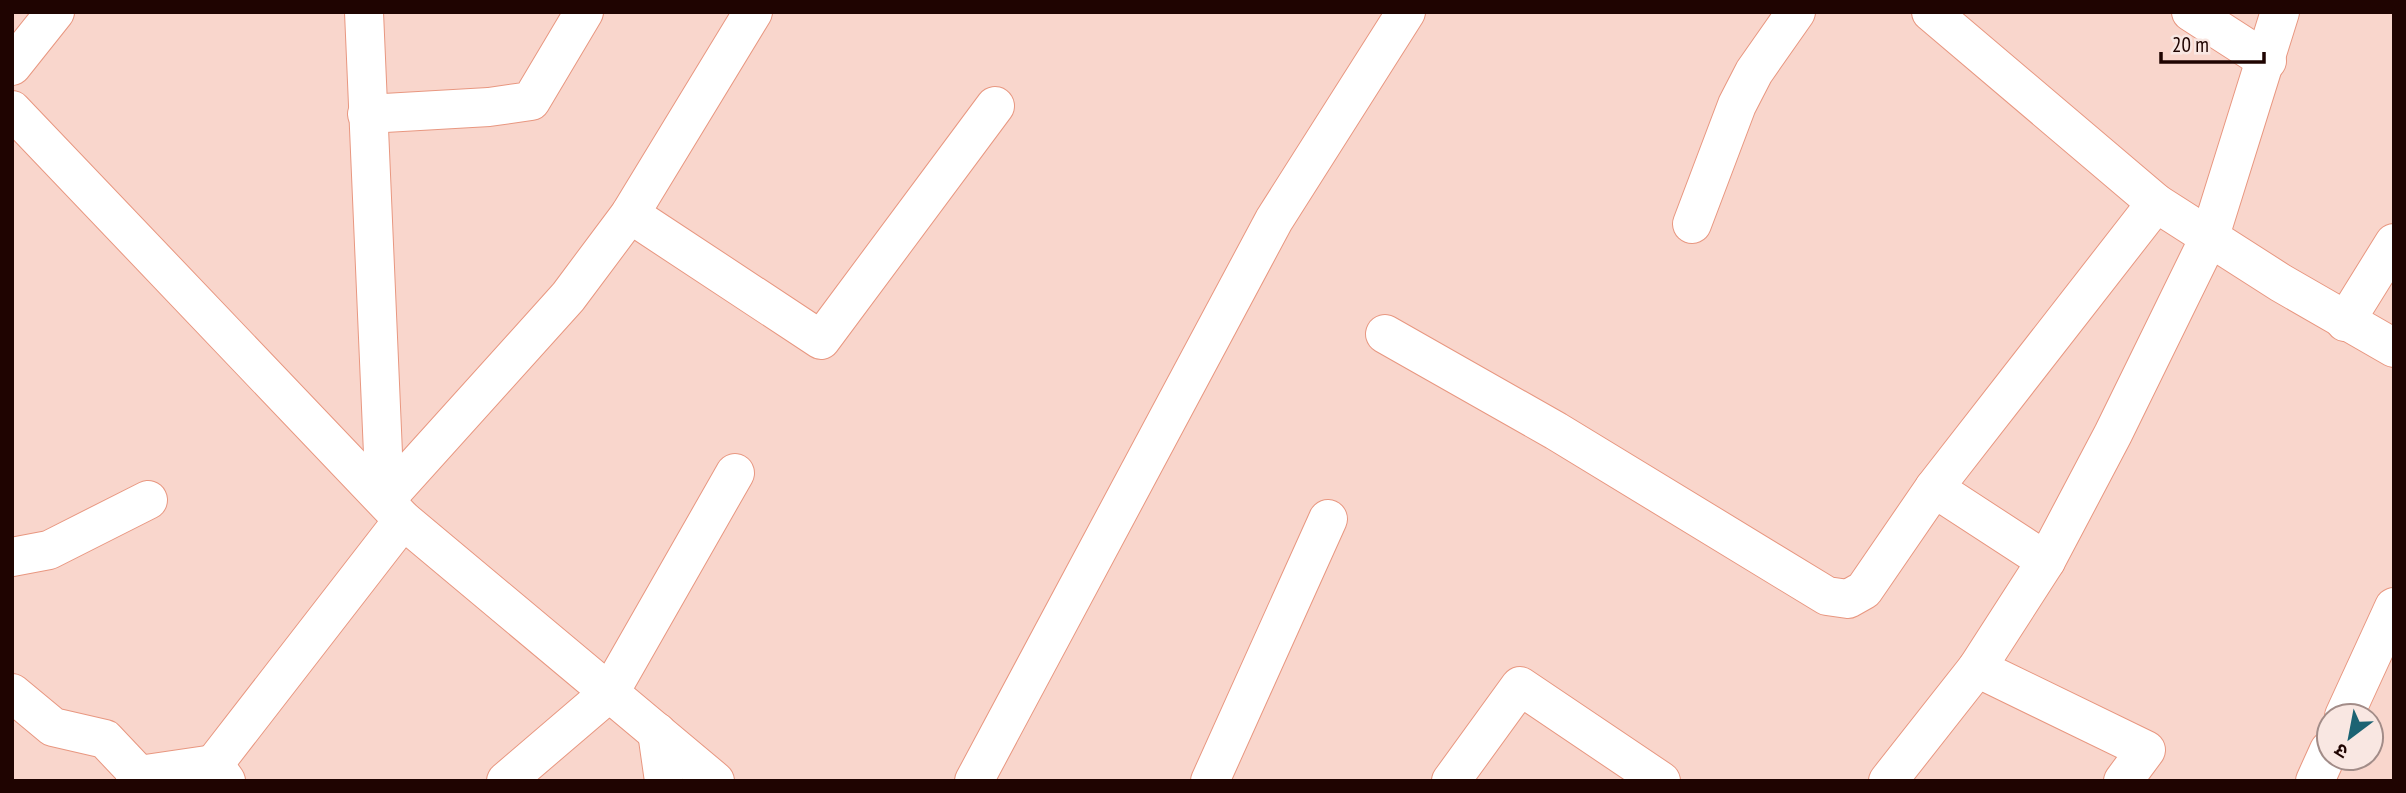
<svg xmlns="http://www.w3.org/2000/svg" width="2406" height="793" font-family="'PT Sans Narrow','Noto Sans Devanagari',sans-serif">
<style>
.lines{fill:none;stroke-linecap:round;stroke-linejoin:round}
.minor-casing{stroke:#e89780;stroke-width:40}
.major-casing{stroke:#e89780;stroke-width:40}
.minor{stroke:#fff;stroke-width:38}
.major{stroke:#fff;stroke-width:38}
</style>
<rect width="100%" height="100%" fill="#f9d6cc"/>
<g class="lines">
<!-- minor casing -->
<g class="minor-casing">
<g id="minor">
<polyline points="364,12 385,500"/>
<polyline points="1931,12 2156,203 2281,283 2394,348"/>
<polyline points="2191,12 2267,61"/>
<polyline points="12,66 55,12"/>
<polyline points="367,114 489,107 531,101 584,12"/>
<polyline points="630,214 821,340 995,106"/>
<polyline points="1692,224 1737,105 1754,72 1796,12"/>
<polyline points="2345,322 2394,243"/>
<polyline points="1385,334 1556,431 1827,596 1848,599 1864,590 1934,488 2046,561"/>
<polyline points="1934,488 2156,203"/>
<polyline points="385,500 568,297 630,214 753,12"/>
<polyline points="12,557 49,550 148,500"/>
<polyline points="1977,668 2146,750 2123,781"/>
<polyline points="12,693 53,727 105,739 139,775"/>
<polyline points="2344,716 2394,607"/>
<polyline points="657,732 664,781"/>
<polyline points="214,764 403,520"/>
<polyline points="135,781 139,775 214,764 226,781"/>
<polyline points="506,781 610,692 735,473"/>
<polyline points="974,781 1274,220 1406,12"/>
<polyline points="1210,781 1328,519"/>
<polyline points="1451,781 1520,686 1661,781"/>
<polyline points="1888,781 1977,668 2046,561 2113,434 2210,236 2280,12"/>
<polyline points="2315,781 2329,750"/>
</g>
</g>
<!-- major casing -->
<g class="major-casing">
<polyline id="major" points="12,110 403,520 715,781"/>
</g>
<!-- minor -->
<use href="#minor" class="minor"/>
<!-- major -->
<use href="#major" class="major"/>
</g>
<!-- border -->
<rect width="2406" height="793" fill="none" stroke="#1f0401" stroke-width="28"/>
<!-- north arrow -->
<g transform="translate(2350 737) rotate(212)"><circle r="33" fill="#f9e7e2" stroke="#a28c88" stroke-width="2"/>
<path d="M0-5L12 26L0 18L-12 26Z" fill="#1c6373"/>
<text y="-10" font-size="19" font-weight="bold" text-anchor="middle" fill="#1f0401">उ</text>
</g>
<!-- scale -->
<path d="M2161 52v10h103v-10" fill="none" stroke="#1f0401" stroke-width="3.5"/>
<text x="2172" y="52" font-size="21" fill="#1f0401" stroke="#f9e7e2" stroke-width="5" paint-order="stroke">20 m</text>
</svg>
